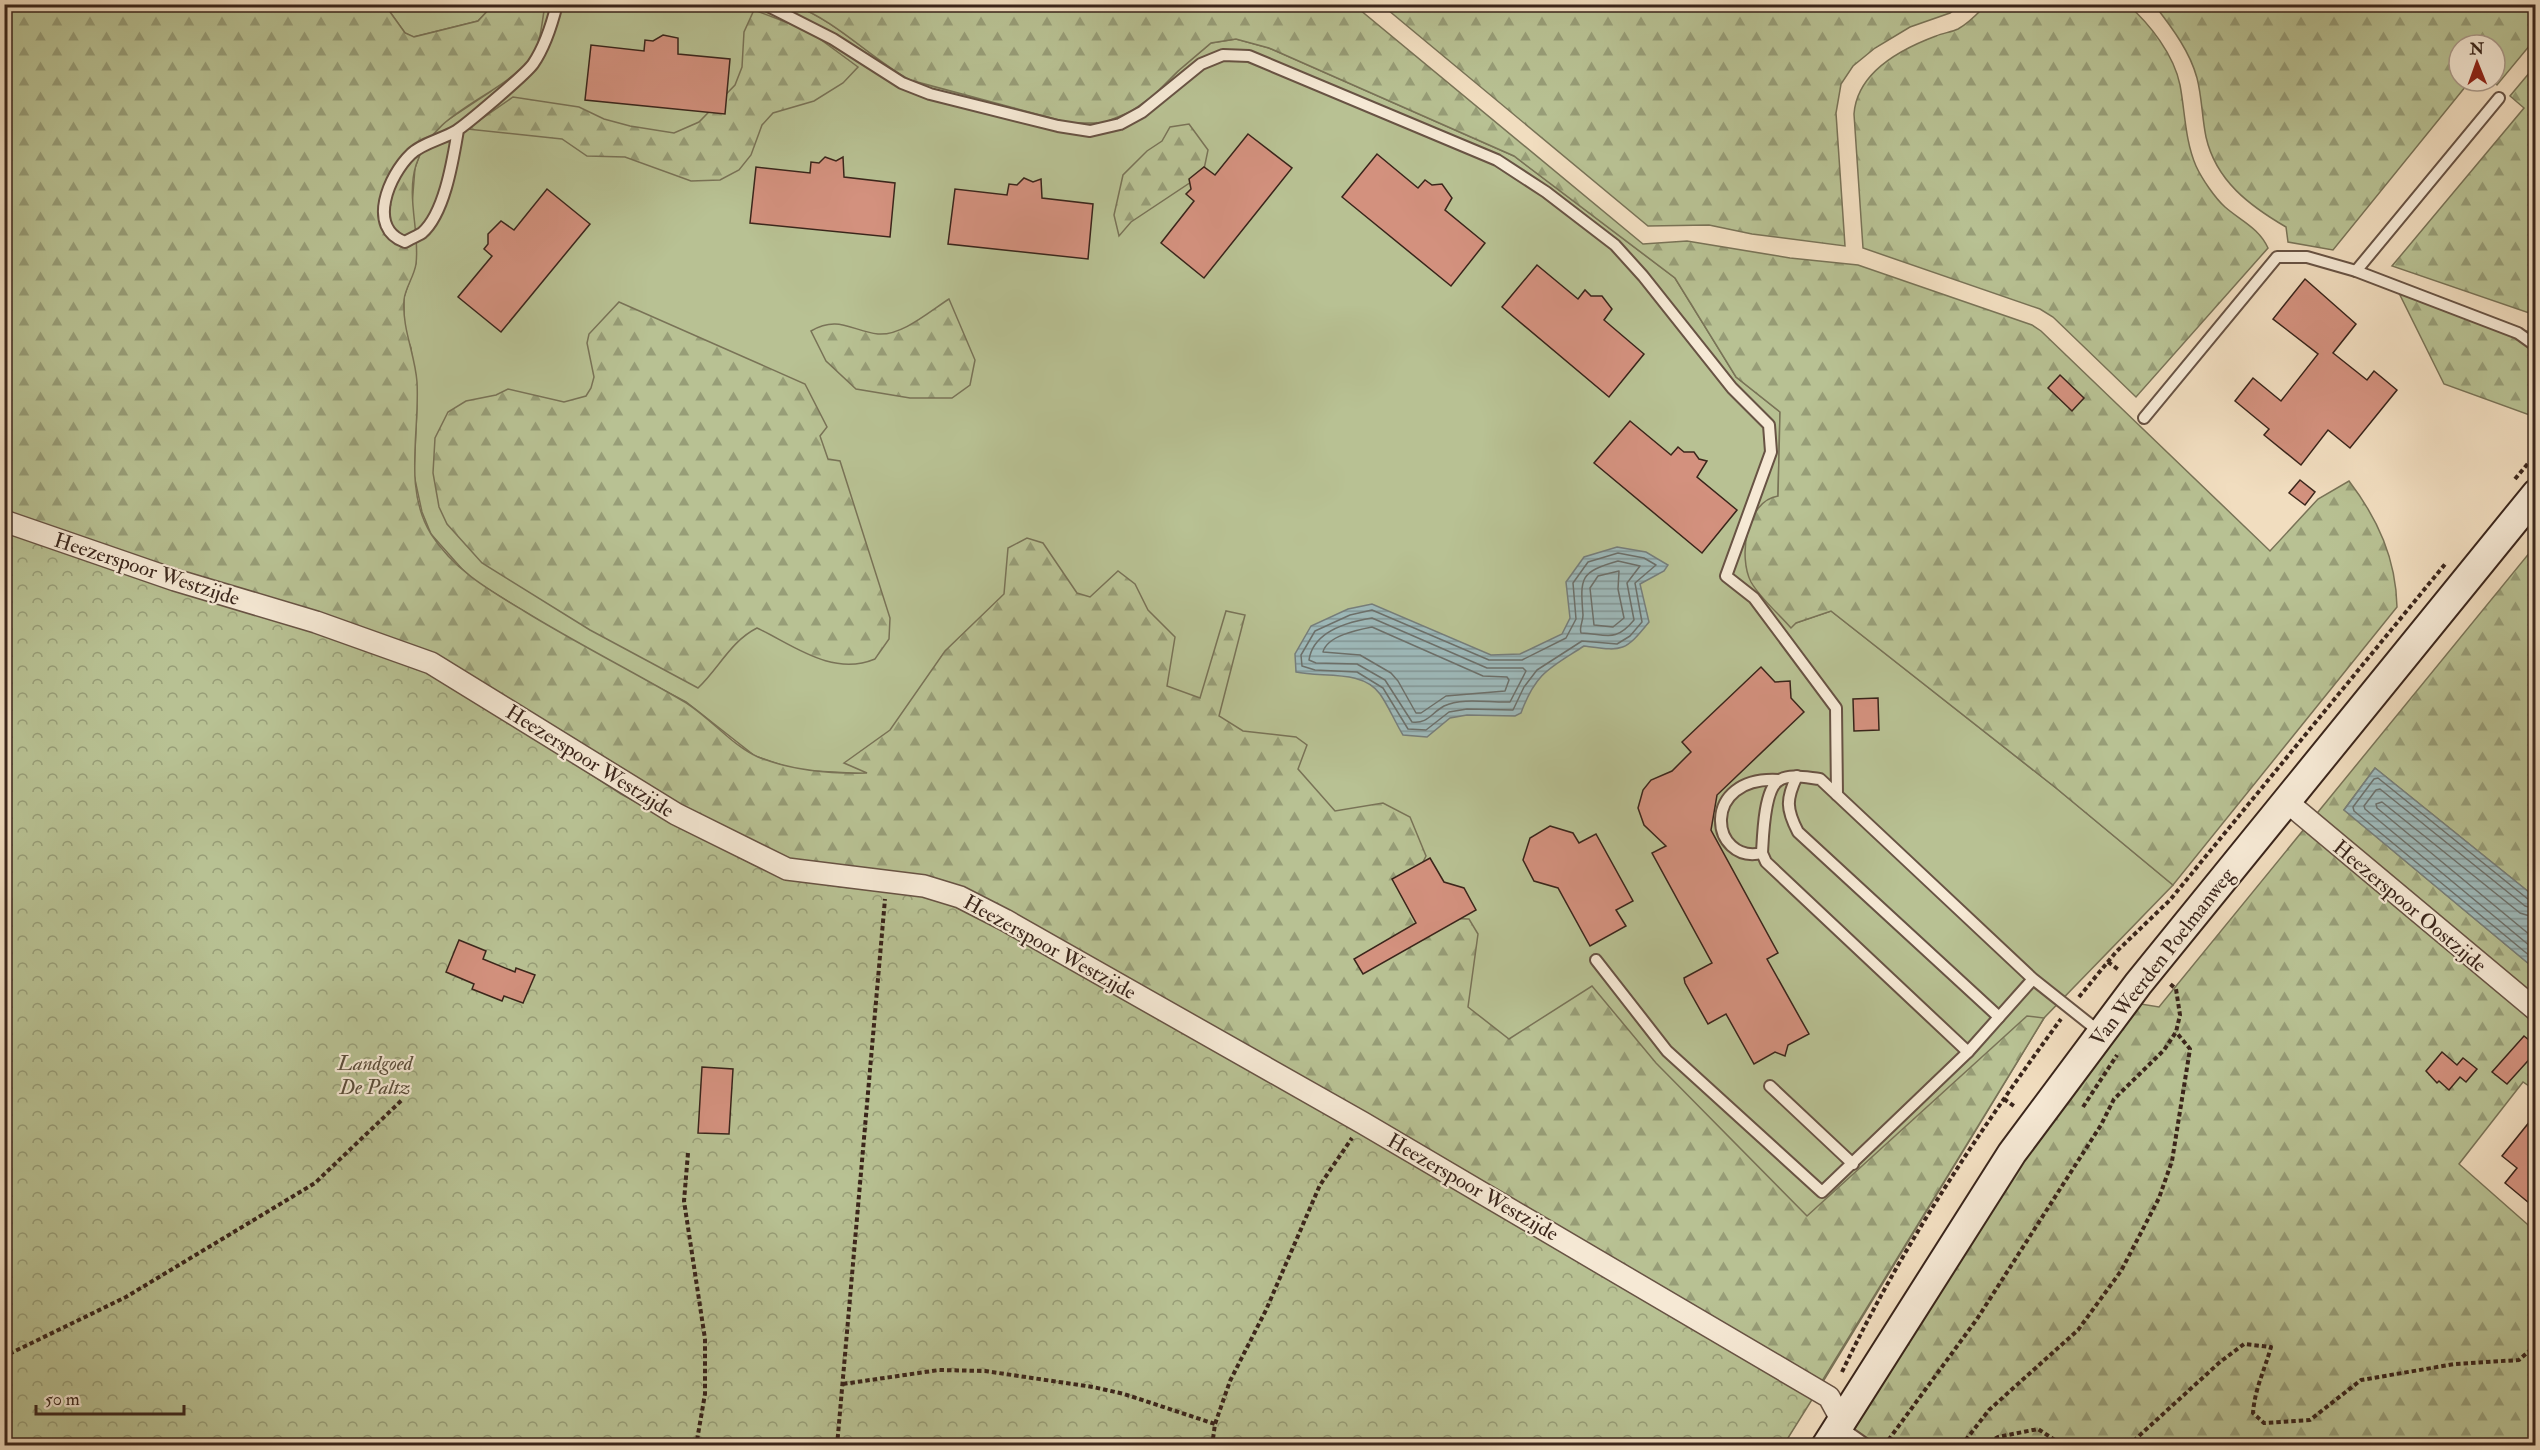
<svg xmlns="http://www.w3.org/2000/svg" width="2540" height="1450" font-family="'IM FELL Double Pica',serif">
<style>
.grass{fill:#b8c193;stroke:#797357;stroke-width:1.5}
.forest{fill:url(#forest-firs);stroke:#797357;stroke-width:1.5}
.park{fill:url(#park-crowns);stroke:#797357;stroke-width:1.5}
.water{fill:url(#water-rules);stroke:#767e7b;stroke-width:1.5}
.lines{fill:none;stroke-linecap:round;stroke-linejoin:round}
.shore{stroke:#6c706b;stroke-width:1.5}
.building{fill:#d3917e;stroke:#3a251b;stroke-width:1.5}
.lane-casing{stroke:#685344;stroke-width:14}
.street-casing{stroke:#685344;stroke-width:24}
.secondary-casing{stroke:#3a251b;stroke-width:32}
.path{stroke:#3a251b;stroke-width:4;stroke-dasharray:4.5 3;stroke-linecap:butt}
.lane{stroke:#f6e9d5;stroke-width:10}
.street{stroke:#f6e9d5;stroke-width:21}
.secondary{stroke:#f6e9d5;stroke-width:28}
.labels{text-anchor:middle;stroke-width:4.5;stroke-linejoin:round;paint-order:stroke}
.street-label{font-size:21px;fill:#3a251b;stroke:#f6e9d5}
.park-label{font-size:21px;font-style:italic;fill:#5a4c39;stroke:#f6e9d5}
</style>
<defs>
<pattern id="forest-firs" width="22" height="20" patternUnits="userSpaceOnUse" patternTransform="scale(1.5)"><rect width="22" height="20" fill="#b8c193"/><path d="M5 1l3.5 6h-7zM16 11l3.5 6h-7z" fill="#979d77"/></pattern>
<pattern id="park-crowns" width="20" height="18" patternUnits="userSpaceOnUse" patternTransform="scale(1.5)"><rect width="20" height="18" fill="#b8c193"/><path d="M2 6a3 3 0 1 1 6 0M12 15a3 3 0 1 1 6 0" fill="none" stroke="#979d77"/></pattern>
<pattern id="water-rules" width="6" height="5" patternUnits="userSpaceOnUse" patternTransform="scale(1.5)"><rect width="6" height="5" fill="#9ebabb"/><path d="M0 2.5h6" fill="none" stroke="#829797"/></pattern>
</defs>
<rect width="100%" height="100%" fill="#f1ddbf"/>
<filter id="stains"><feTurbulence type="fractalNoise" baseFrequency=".00333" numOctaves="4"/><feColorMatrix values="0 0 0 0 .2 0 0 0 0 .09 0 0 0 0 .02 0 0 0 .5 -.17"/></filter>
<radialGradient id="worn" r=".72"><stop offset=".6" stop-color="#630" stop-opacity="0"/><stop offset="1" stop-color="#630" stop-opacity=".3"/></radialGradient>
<!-- grass -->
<g class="grass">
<polygon points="385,5 493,5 478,21 413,37 405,33"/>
<path d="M 545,5 L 794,5 C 838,22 869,57 910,80 L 1070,123 L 1153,96 L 1178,71 L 1211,43 L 1236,39 L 1269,48 L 1514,156 L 1675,278 L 1736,377 L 1780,412 L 1778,497 L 1752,515 L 1747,566 L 1796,623 L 1831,611 L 2056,788 L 2173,885 L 2044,1018 L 1818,1390 L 869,774 L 796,770 L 755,756 L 686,702 L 580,646 L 470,578 L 431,534 L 422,512 L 414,475 L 417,406 L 411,348 L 404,329 L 404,297 L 416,263 L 412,205 L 415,168 L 422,148 L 437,127 L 490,92 L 536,48 Z"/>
</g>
<!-- forest -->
<g class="forest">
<path d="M 293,4 L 303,8 L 385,5 L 405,33 L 414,37 L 478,21 L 493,5 L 545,5 C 542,20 541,45 531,58 C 497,99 433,110 416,165 C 406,197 420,232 416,264 C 414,277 405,288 404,300 C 402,329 415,354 417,382 C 420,432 403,489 431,534 C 454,570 489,590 524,611 C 576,643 630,670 683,701 C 709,716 731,745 758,757 C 793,771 830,774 867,773 L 844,763 L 890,730 L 945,651 L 1004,594 L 1008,548 L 1027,538 L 1043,543 L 1077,593 L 1090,597 L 1118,571 L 1135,584 L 1148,610 L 1175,637 L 1167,686 L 1200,698 L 1226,611 L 1245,615 L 1219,716 L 1243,731 L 1296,737 L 1307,745 L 1298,769 L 1335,811 L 1383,803 L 1410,817 L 1426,856 L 1406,895 L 1434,918 L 1469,919 L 1478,934 L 1468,1007 L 1509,1039 L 1592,986 L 1656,1063 L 1807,1216 L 2027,1016 L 2044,1018 L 1783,1445 L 5,1445 L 5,5 Z"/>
<path d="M 2158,4 L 2535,5 L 2535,39 L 2497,85 L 2493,81 L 2495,81 L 2495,45 L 2459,45 L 2459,81 L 2470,81 L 2333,250 L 2288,242 L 2286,227 C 2250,206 2216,181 2206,137 C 2202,118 2202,97 2197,78 C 2190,52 2173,29 2156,7 Z"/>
<path d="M 794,5 L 1354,5 L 1643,244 L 1687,241 L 1790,258 L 1858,265 L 2032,325 L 2041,331 L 2270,551 L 2318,499 L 2349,481 C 2378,519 2396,559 2397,607 L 2173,885 L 2056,788 L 1831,611 L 1796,623 L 1791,628 C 1779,614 1760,598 1751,582 C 1738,557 1746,501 1778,496 L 1780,412 L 1736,377 L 1675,278 L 1514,156 L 1269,48 L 1236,39 L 1211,43 L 1178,71 L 1153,96 L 1130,112 L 1103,123 L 1070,123 L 910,80 C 869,57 838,22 794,5 Z"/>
<polygon points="1382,5 1961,5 1950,13 1910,27 1875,48 1853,66 1841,84 1836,113 1845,246 1752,234 1709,225 1648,226"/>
<path d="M 1986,5 L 2128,5 C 2150,24 2174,55 2180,85 C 2185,111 2185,141 2196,166 C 2202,179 2215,198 2225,207 C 2241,221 2259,228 2268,248 L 2136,397 L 2053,317 L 2040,309 L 1863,248 L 1854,114 C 1857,72 1901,49 1936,36 C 1943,33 1952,32 1958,29 C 1969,23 1978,13 1986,5 Z"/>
<polygon points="754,10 809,31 858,67 843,83 814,101 773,113 762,125 751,155 739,170 720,180 691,181 625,157 587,156 562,139 467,129 513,97 579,107 604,119 630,126 674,133 699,122 735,85 742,67 744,32"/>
<polygon points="2535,66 2535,315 2392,266 2524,108 2510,96"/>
<polygon points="1189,124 1208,150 1203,174 1131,222 1119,236 1114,215 1123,175 1147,151 1162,141 1170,127"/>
<polygon points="2396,287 2535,334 2535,417 2444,384"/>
<path d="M 949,299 L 975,360 L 970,385 L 952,398 L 910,398 L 856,389 L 826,361 L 811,331 C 838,315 852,331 878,334 C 902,336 930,311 949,299 Z"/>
<path d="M 619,302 L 805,384 L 827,427 L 820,436 L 828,459 L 840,461 L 890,618 L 889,639 L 875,659 C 832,677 793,645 757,628 C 731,641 719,668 698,688 L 590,630 L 482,563 L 447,524 L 439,507 L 433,473 L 435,438 L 448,412 L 466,401 L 496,395 L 508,389 L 564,402 L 586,396 L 591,388 L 594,377 L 587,343 L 589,334 Z"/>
<polygon points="2535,546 2535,897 2375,768 2344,810 2535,969 2535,1090 2523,1082 2459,1164 2535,1231 2535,1445 1836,1446 2002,1177 2141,1004 2159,1007"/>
</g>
<!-- park -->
<polygon class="park" points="5,529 434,672 621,794 754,865 785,876 841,887 932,894 955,901 1818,1390 1783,1446 5,1446"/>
<!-- water -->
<g class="water">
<path d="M 1617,547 L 1646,552 L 1668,565 L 1664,571 L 1640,584 L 1649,622 C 1624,653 1622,651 1584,646 C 1550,668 1536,672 1521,713 L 1515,716 L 1467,715 L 1450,718 L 1427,737 L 1403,735 C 1395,722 1389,707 1380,694 C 1362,669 1322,678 1296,672 L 1295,654 L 1311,626 L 1348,609 L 1372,604 L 1491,655 L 1520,654 L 1562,634 L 1570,618 L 1566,582 L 1584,557 Z"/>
<polygon points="2375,768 2535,897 2535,969 2344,810"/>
</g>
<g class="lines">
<!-- shore -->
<g class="shore">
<polygon points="1618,553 1644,558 1656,565 1635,583 1642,622 1630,636 1617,644 1582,641 1537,670 1524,687 1513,710 1467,709 1449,712 1426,730 1408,729 1383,688 1357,672 1315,670 1302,666 1301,655 1315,631 1350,615 1372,610 1489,660 1522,660 1566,638 1576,619 1573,583 1588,562"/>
<path d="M 1618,561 L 1640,566 L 1627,583 L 1634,620 C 1615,643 1607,634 1581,633 C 1579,627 1583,622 1583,615 C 1580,577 1580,572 1618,561 Z"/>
<polygon points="1619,571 1618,589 1624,618 1613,627 1594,625 1590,588 1598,576"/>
<path d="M 1372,618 L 1487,668 L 1523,668 L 1526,671 L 1510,702 C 1490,703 1463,697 1444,706 C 1431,713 1428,724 1412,722 L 1385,680 L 1357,664 L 1316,663 L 1309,660 C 1313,632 1347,622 1372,618 Z"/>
<path d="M 1372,627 L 1483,676 L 1507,677 L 1509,680 L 1505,691 L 1446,696 L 1421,713 L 1416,713 L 1398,681 L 1391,673 L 1360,655 L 1323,652 C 1327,636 1357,630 1372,627 Z"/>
<polyline points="2536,901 2529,900 2378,778 2374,779 2353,807 2354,811 2536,961"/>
<polyline points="2536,909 2525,906 2380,789 2376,790 2364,806 2365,809 2536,951"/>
<polyline points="2536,918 2520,913 2382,802 2376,804 2377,808 2536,940"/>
</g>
</g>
<!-- building -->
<g class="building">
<polygon points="663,35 678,38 678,54 730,59 725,114 585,100 591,45 644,51 645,40 653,41"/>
<polygon points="1248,134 1292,168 1204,278 1161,243 1194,201 1186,194 1191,189 1189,179 1204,167 1215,175"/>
<polygon points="1377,154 1418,188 1425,180 1432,185 1442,184 1452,198 1445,210 1485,243 1451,286 1342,197"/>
<polygon points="825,157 836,161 843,157 844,177 895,183 890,237 750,223 756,167 810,173 811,162 819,163"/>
<polygon points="1024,178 1033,182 1041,179 1042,198 1093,204 1088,259 948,244 955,189 1007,195 1009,184 1017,185"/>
<polygon points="547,189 590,224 501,332 458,297 492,256 484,249 488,244 488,234 501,221 514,230"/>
<polygon points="1537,265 1578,299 1585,290 1591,296 1602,296 1612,309 1604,320 1644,354 1609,397 1502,307"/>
<polygon points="2305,279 2356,324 2333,353 2367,380 2374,371 2397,390 2350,448 2328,430 2301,465 2264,435 2269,429 2235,401 2253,378 2281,401 2318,354 2273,319"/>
<polygon points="2060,375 2084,398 2072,411 2048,388"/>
<polygon points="1630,421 1671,455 1678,447 1684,452 1694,452 1699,459 1707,461 1697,477 1737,510 1702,553 1594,463"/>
<polygon points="2300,480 2315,492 2305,505 2289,493"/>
<polygon points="1761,667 1775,682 1790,681 1791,698 1804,712 1717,795 1711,830 1778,953 1767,959 1809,1034 1788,1045 1785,1056 1775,1052 1754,1064 1726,1014 1708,1024 1685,983 1684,978 1712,963 1652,853 1666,846 1644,825 1638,808 1643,790 1651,780 1672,771 1691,752 1682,742"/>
<polygon points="1878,698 1879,730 1854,731 1853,699"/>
<polygon points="1550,826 1573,833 1579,843 1596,834 1633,901 1616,910 1626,926 1590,946 1558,888 1534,881 1523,860 1530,838"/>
<polygon points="1430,858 1444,882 1464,888 1476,910 1363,974 1354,959 1416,923 1392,879"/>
<polygon points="459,940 486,951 483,959 515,972 516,968 535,975 523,1003 504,996 502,1001 472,989 474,984 446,972"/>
<polygon points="2524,1036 2535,1045 2535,1053 2507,1084 2492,1072"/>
<polygon points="2442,1052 2457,1065 2463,1058 2477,1069 2466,1082 2460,1077 2449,1090 2439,1081 2437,1083 2426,1071"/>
<polygon points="702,1067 733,1069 729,1134 698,1133"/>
<polygon points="2535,1115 2535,1208 2505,1183 2517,1168 2502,1156"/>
</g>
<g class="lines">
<!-- lane casing -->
<g class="lane-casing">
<g id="lane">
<polyline points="764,4 833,39 902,83 930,94 1058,126 1090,131 1120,124 1142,112 1201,64 1223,55 1249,56 1497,160 1546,192 1615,245 1643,276 1732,388 1769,425 1771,452 1726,576 1754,598 1836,708 1837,795"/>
<path d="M 458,130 C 453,159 445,213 422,233 C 417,236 410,239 405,242 C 366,228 389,175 411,154 C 422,143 443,139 456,131 C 467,124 526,74 533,64 C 544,48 552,24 557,4"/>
<polyline points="2356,271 2499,98"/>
<polyline points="2144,418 2277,257 2307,257 2356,271 2518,333 2536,346"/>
<path d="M 1797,776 C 1786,799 1786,809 1798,832 L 1999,1017"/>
<path d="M 1762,853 C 1710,865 1699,775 1779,780"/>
<polyline points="1596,960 1667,1051 1822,1192 1968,1052"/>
<path d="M 2033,979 L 1968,1052 L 1766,862 L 1762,853 C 1763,836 1764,791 1778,781 C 1789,773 1808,778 1820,779 L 2033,979 L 2101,1033"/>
<polyline points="1770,1086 1853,1164"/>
<polyline points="1844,1424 1848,1432 1868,1446"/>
</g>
</g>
<!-- street casing -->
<g class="street-casing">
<g id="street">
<polyline points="4,521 175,580 316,622 431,663 676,814 787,869 924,886 960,897 1005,920 1363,1123 1829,1397 1841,1419"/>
<polyline points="2286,801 2536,1010"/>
</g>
</g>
<!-- secondary casing -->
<g class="secondary-casing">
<polyline id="secondary" points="1826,1446 2012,1153 2138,984 2536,494"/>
</g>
<!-- path -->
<g class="path">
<polyline points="2515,479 2536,454"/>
<polyline points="2108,962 2119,970"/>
<polyline points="2079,997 2116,952 2170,900 2446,563"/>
<polyline points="2004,1099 2014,1106"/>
<polyline points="2083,1107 2117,1055"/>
<polyline points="688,1153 684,1201 705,1339 705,1394 696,1446"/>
<polyline points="4,1359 9,1354 126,1297 315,1183 403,1099"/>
<path d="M 1842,1372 C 1902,1246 1979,1131 2061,1019"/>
<polyline points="843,1384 939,1370 985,1371 1093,1387 1124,1394 1215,1424"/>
<polyline points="837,1446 885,899"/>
<polyline points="1212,1446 1215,1424 1230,1381 1266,1310 1320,1185 1352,1138"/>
<polyline points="1884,1446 1977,1319 2101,1125 2114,1099 2164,1050 2176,1032 2180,1015 2176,989 2169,983"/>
<polyline points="1961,1446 1989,1410 2078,1330 2121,1271 2159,1198 2172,1161 2190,1049 2176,1032"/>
<polyline points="1982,1446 1998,1437 2038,1429 2064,1446"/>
<path d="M 2128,1446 L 2220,1362 L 2244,1344 L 2271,1347 C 2264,1372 2255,1388 2253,1413 L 2264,1423 L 2310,1420 L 2361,1380 L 2455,1364 L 2519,1360 L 2536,1345"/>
</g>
<!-- lane -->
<use href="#lane" class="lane"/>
<!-- street -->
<use href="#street" class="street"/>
<!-- secondary -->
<use href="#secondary" class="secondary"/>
</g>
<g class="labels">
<!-- street labels -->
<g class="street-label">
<text transform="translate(147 569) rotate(18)" y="7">Heezerspoor Westzijde</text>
<text transform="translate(590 761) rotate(32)" y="7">Heezerspoor Westzijde</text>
<text transform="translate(2410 906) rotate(40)" y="7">Heezerspoor Oostzijde</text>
<text transform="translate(1050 947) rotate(29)" y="7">Heezerspoor Westzijde</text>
<text transform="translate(2162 957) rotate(-52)" y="7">Van Weerden Poelmanweg</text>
<text transform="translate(1473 1187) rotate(30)" y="7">Heezerspoor Westzijde</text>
</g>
<!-- park labels -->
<g class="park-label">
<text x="375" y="1070">Landgoed<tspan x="375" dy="24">De Paltz</tspan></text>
</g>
</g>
<!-- margin -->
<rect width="2540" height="1450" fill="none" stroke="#f1ddbf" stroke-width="24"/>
<rect x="6" y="6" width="2528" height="1438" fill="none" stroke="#3a251b" stroke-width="3"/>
<rect x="12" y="12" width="2516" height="1426" fill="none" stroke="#3a251b" stroke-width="1.5"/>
<!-- north arrow -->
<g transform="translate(2477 63) rotate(359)"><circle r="28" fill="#f6e9d5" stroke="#ab9b8b" stroke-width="1.5"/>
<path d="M0-4.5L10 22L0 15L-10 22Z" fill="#8f2418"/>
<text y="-9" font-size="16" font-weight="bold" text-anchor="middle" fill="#3a251b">N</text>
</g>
<!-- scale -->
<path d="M36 1405v9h148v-9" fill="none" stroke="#3a251b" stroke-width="3"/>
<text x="45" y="1405" font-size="18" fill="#3a251b" stroke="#f6e9d5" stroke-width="4.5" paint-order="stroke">50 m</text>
<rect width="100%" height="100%" filter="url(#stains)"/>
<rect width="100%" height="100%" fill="url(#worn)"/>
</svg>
